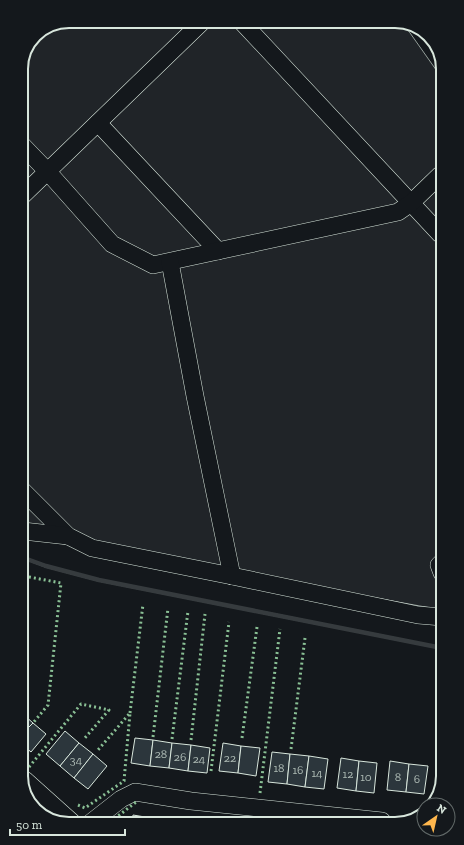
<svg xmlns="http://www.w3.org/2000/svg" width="464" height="845" font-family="'Zilla Slab',serif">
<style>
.green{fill:#202428;stroke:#939e99}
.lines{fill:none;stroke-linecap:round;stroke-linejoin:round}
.stream{stroke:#363b3e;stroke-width:4.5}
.building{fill:#2c363c;stroke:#d8e6dc}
.minor-casing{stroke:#d8e6dc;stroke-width:18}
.minor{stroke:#14181c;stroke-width:17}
.hedge{stroke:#8ac095;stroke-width:3;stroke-dasharray:2 3;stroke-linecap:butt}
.labels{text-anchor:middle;stroke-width:3;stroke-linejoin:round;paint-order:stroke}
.number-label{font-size:12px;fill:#adbab4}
.rim{fill:none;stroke:#d8e6dc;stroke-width:2}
</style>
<rect width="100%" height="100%" fill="#14181c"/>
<!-- green -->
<g class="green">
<polygon points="69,21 399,21 403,23 439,74 442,610 238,573 23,537 21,66 35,35"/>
<polygon points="24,557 46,565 99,579 442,647 442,649 98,581 45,567 24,559"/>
</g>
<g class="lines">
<!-- stream -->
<polyline class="stream" points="24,558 46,566 99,580 442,648"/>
</g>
<!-- building -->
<g class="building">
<polygon points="24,715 33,723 24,732"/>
<polygon points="33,723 46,734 31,752 24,746 24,732"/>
<polygon points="65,731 79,743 60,766 46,754"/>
<polygon points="135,738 153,740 150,766 131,763"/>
<polygon points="153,740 172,743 169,768 150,766"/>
<polygon points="79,743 93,754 74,778 60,766"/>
<polygon points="172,743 191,745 188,771 169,768"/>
<polygon points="223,743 241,746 238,773 219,771"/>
<polygon points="191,745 210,748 207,773 188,771"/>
<polygon points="241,746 260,748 256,776 238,773"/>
<polygon points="272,752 290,754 287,784 268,782"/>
<polygon points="93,754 107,766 88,789 74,778"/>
<polygon points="290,754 309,756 305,787 287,784"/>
<polygon points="309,756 328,759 324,789 305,787"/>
<polygon points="341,758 359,761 356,791 337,788"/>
<polygon points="359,761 377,763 374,793 356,791"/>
<polygon points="390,761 409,764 406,792 387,790"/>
<polygon points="409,764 428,766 424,794 406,792"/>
<polygon points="133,815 151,818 151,823 132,823"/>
<polygon points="151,818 170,820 170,823 151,823"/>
</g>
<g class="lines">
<!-- minor casing -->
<g class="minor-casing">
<g id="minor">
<polyline points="241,21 440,234"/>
<polyline points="98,123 218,251"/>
<polyline points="21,144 48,172 112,244 153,265 398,212 411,203 440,175"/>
<polyline points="22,196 203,21"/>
<polyline points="170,262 195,396 232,576"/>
<polyline points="23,491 68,536 92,548 232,576 418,615 442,617"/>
<polyline points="23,531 68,536"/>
<polyline points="442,562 439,565 442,573"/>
<polyline points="25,780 74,824"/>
<polyline points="89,824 121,799 135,792 191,801 382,821"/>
</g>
</g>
<!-- minor -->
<use href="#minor" class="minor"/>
<!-- hedge -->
<g class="hedge">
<polyline points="24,576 61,583 48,705 33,723"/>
<polyline points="130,713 143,604"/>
<polyline points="153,737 168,608"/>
<polyline points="242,738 257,627"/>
<polyline points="172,739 188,611"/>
<polyline points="191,740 205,614"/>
<polyline points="291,749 305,638"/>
<polyline points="29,767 81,704 109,710 84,739"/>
<polyline points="211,771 229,622"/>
<polyline points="260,793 280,629"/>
<polyline points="78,805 85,808 124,781 130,713 98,750"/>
<polyline points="112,823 113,820 136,802"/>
</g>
</g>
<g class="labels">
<!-- number labels -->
<g class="number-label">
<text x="161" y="758">28</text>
<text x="180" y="761">26</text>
<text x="230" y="762">22</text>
<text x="199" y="763">24</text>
<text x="76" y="764">34</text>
<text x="279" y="772">18</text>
<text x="298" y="774">16</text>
<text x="317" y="777">14</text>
<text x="348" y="778">12</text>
<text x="366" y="781">10</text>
<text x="398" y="781">8</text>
<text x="417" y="783">6</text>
</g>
</g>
<!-- crop -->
<path d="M0 0H464V845H0ZM69 28H395A41 41 0 0 1 436 69V776A41 41 0 0 1 395 817H69A41 41 0 0 1 28 776V69A41 41 0 0 1 69 28Z" fill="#14181c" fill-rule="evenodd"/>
<path class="rim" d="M69 28H395A41 41 0 0 1 436 69V776A41 41 0 0 1 395 817H69A41 41 0 0 1 28 776V69A41 41 0 0 1 69 28Z"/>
<!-- north arrow -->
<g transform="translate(436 817) rotate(34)"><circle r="19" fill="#14181c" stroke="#626a69"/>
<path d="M0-3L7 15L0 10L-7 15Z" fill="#ffb74d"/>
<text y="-6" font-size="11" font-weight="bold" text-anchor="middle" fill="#d8e6dc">N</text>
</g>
<!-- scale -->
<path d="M10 829v6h115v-6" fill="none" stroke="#d8e6dc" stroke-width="2"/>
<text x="16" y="829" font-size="12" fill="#d8e6dc" stroke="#14181c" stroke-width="3" paint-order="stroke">50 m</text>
</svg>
